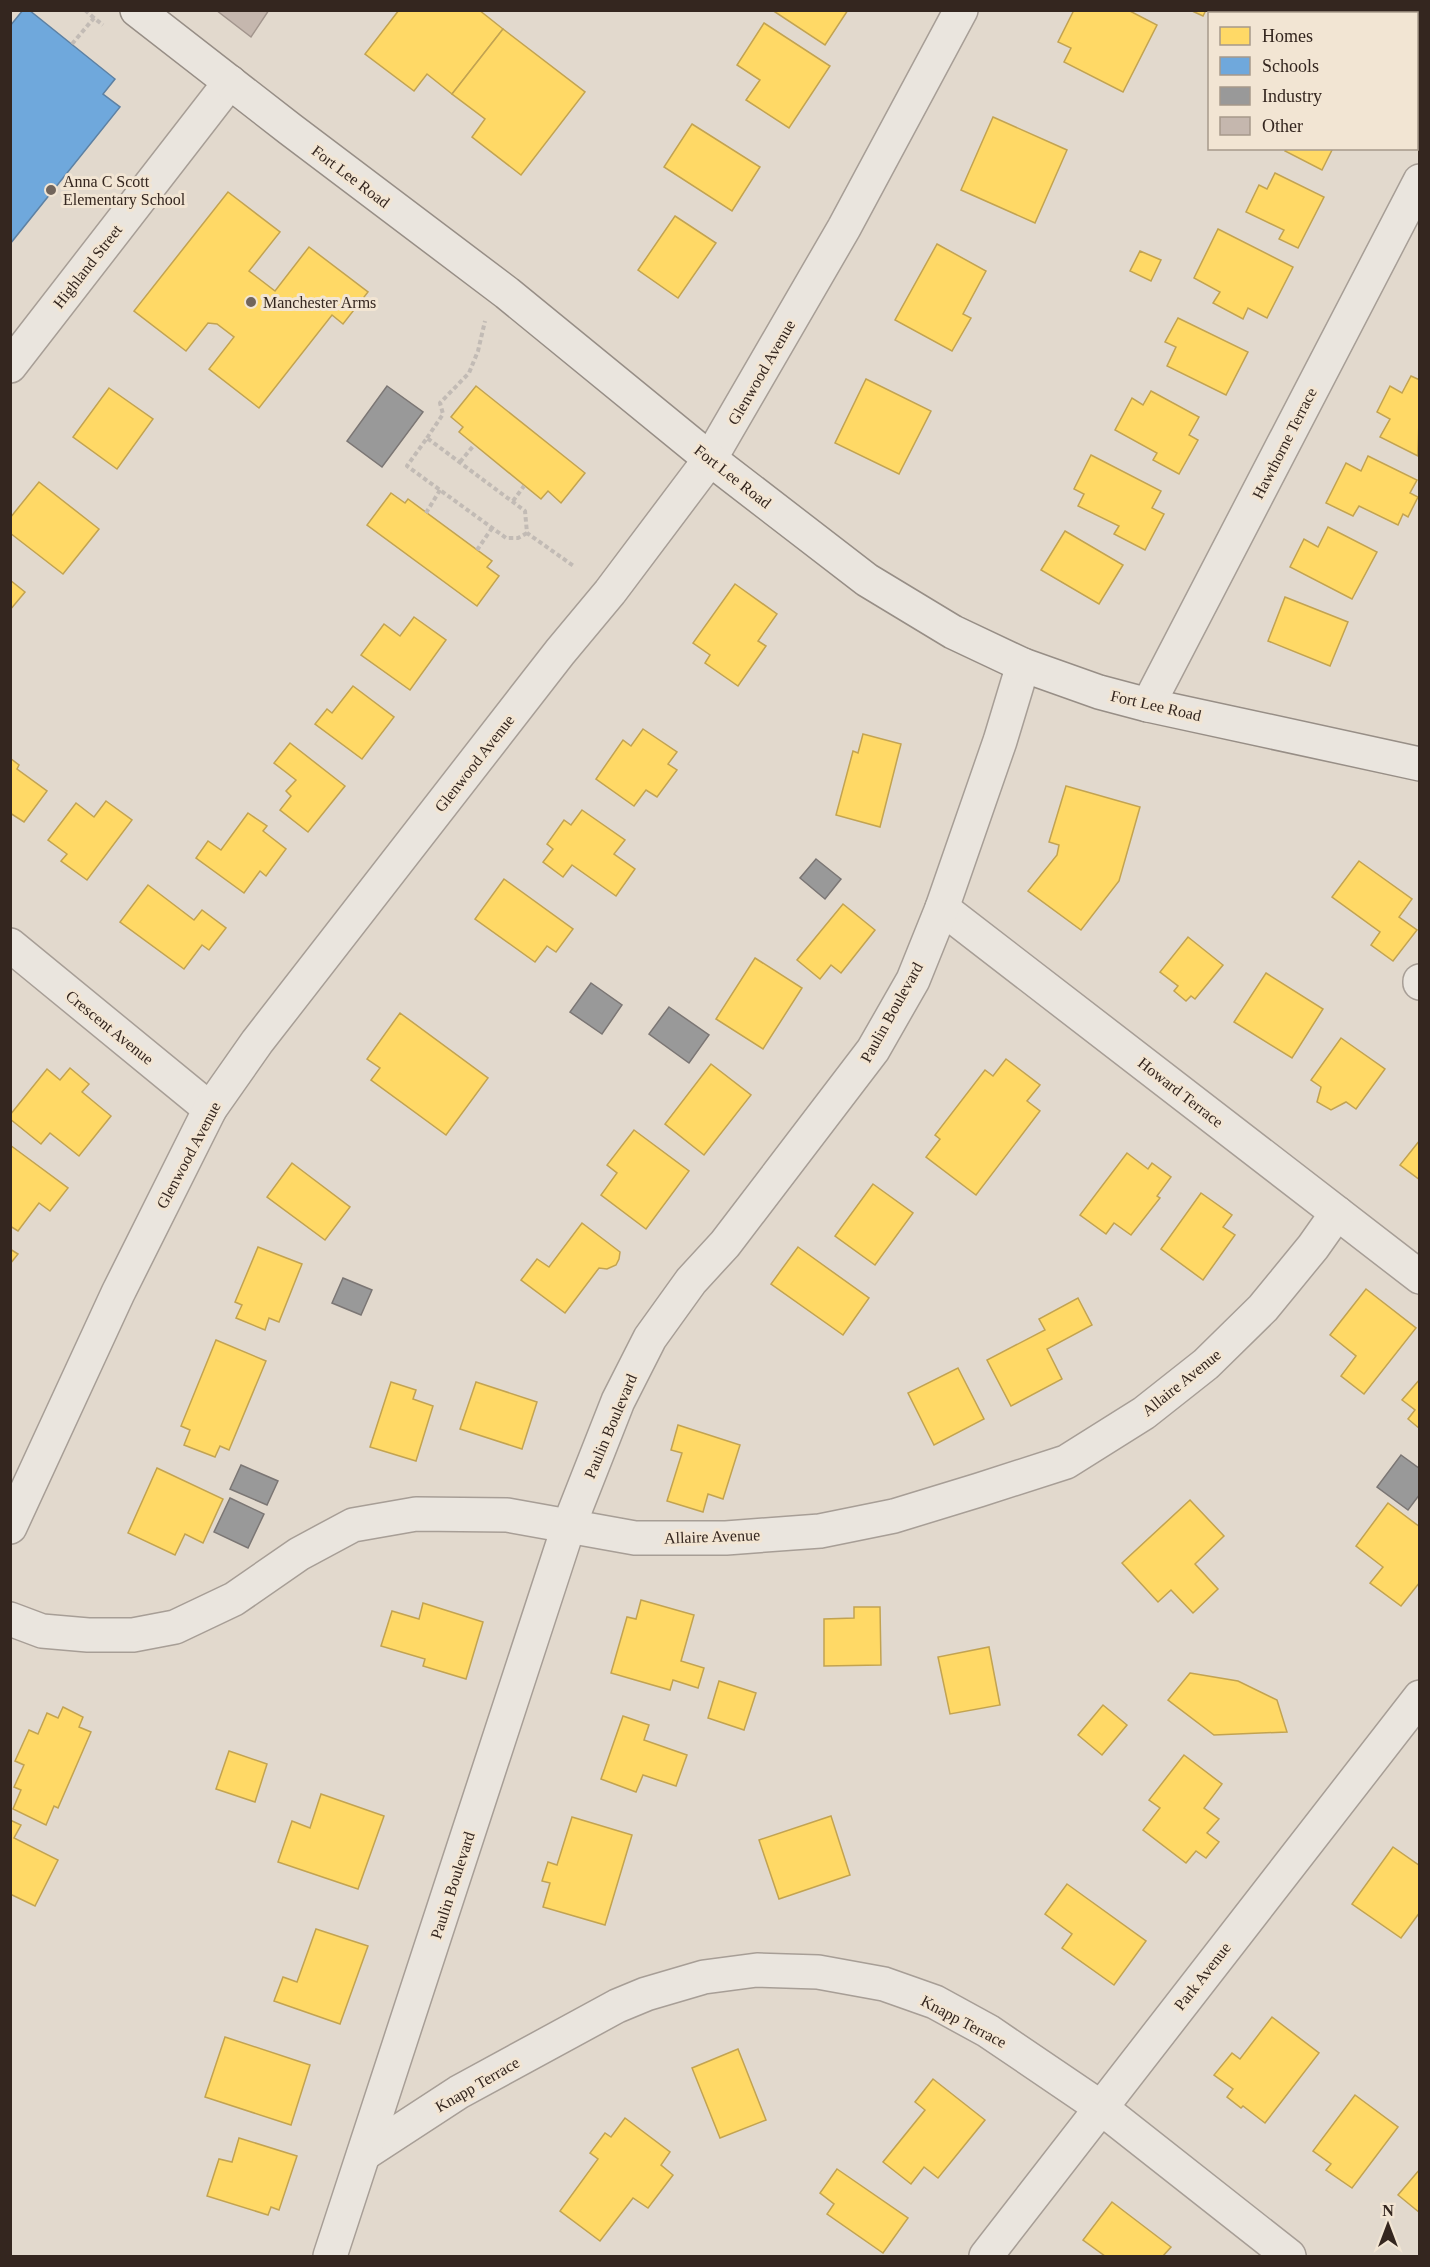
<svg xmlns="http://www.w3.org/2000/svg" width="1430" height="2267" font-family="'Times New Roman',serif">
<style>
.homes{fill:#ffd966;stroke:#c2a351;stroke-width:1.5}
.schools{fill:#6fa8dc;stroke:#5d81a3;stroke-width:1.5}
.industry{fill:#999;stroke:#7b7674;stroke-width:1.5}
.building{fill:#c5b7ae;stroke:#a2958d;stroke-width:1.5}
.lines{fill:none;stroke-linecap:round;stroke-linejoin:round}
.minor-casing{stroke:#a79e96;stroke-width:36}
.secondary-casing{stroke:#978e86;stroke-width:36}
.path{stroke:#c2bbb5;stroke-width:4;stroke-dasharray:4.5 3;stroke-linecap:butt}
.minor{stroke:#eae5de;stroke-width:33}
.secondary{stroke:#eae5de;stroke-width:33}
.poi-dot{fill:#71655c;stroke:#f2e5d3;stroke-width:2}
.labels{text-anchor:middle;stroke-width:6;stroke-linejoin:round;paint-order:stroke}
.street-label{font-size:16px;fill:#34261f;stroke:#f2e5d3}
.poi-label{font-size:16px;fill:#34261f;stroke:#f2e5d3;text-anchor:start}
</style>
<rect width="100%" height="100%" fill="#e2d9cd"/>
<!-- homes -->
<g class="homes">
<polygon points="399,10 479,10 503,29 452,94 427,74 414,91 365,54"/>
<polygon points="772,10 848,10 825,45"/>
<polygon points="1074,10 1128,10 1157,25 1123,92 1064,62 1071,48 1058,42"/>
<polygon points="1190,10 1206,10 1203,16"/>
<polygon points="764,23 830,66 789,128 746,100 760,80 737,65"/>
<polygon points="503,29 585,92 521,175 472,137 485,119 452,94"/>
<polygon points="993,117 1067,150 1035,223 961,190"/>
<polygon points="692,124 760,167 732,211 664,167"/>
<polygon points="1287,148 1333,148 1322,170 1285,151"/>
<polygon points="1275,173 1324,197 1298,248 1279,239 1284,230 1246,212 1259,185 1267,189"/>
<polygon points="228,192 280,232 249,271 275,291 309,247 368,292 343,324 332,315 259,408 209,369 234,337 217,324 208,323 186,351 134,311"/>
<polygon points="675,216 716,243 678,298 638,270"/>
<polygon points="1218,229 1293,267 1267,318 1248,308 1243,319 1213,303 1220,292 1194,278"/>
<polygon points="937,244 986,271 963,314 971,318 952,351 895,320"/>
<polygon points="1140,251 1161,260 1151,281 1130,271"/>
<polygon points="1178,318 1248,352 1226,395 1167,366 1176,347 1165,342"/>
<polygon points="1411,376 1420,380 1418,456 1380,437 1390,419 1377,412 1390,386 1402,393"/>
<polygon points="866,379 931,411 899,474 835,443"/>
<polygon points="476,386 585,473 561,503 548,491 541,499 459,432 463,427 451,417"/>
<polygon points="109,388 153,419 117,469 73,437"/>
<polygon points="1151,391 1199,417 1189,435 1198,440 1179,474 1153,460 1157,453 1115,430 1132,398 1143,405"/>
<polygon points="1091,455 1161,491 1152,508 1164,514 1145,550 1114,534 1119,526 1078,506 1084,494 1074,489"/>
<polygon points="1368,456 1417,480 1410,493 1418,497 1408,517 1403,514 1398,525 1359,506 1353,516 1326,503 1346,463 1361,471"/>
<polygon points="39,482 99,529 63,574 10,533 10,518"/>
<polygon points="391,493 405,503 408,499 492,561 487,567 499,576 477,606 367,525"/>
<polygon points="1328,527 1377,552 1352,599 1290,567 1304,539 1318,547"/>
<polygon points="1065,531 1123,565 1099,604 1041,570"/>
<polygon points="10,580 25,592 10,610"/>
<polygon points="735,584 777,614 758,641 766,646 738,686 705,663 710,655 693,643"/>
<polygon points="1285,597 1348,622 1330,666 1268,641"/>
<polygon points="414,617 446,640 410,690 361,655 384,624 400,636"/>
<polygon points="353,686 394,717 362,759 315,724 327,709 332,713"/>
<polygon points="643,729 677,752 668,764 677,770 657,797 646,790 634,806 596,779 623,740 631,746"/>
<polygon points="863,734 901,744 880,827 836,815 853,751 858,753"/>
<polygon points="290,743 345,786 308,832 280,810 291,796 286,791 296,780 274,763"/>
<polygon points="10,758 19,765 17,769 47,791 24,822 10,813"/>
<polygon points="1066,786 1140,807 1119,881 1081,930 1028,891 1057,855 1059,845 1049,842"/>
<polygon points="106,801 132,820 87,880 61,861 67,854 48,840 76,803 94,817"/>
<polygon points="582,810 625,840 614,854 635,869 616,896 572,865 563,877 543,862 553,849 547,844 564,820 571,825"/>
<polygon points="248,813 267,826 263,831 286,849 266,876 260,871 244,893 196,858 208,841 221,850"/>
<polygon points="1359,861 1412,899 1399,917 1417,930 1393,961 1371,945 1380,932 1332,897"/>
<polygon points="504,879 573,929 556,952 547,946 535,962 475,919"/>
<polygon points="148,885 194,920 202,910 226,928 209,950 202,945 184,969 120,922"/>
<polygon points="843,904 875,930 841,973 831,965 820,979 797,960"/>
<polygon points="1188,937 1223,965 1195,999 1191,996 1186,1001 1174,991 1178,986 1160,972"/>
<polygon points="755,958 802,988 763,1049 716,1019"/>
<polygon points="1266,973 1323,1009 1292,1058 1234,1022"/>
<polygon points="400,1013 488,1078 446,1135 371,1080 380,1068 367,1059"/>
<polygon points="1341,1038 1385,1069 1356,1109 1346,1102 1331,1110 1317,1102 1321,1087 1311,1080"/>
<polygon points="1006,1059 1040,1085 1027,1101 1040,1111 976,1195 926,1157 940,1139 935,1135 985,1070 993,1076"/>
<polygon points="711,1064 751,1095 704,1155 665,1124"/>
<polygon points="70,1068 89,1084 82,1092 111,1116 79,1156 50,1133 41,1144 10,1119 10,1115 47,1069 60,1080"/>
<polygon points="634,1130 689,1171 646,1229 601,1195 617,1173 607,1165"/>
<polygon points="1420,1140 1420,1180 1400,1165"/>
<polygon points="10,1145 68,1188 50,1211 39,1203 18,1231 10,1226"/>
<polygon points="1127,1153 1148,1169 1152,1163 1171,1177 1157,1196 1160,1198 1131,1235 1114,1223 1106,1234 1080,1215"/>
<polygon points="292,1163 350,1207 325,1240 267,1197"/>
<polygon points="873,1184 913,1213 875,1265 835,1236"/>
<polygon points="1201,1193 1232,1215 1223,1227 1235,1235 1203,1280 1161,1249"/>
<polygon points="582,1223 620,1252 619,1259 616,1265 607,1269 599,1268 565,1313 521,1280 537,1259 549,1267"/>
<polygon points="258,1247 302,1264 279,1322 269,1318 265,1330 236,1318 242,1305 235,1302"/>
<polygon points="798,1247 869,1298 843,1335 771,1284"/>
<polygon points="10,1249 18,1254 10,1264"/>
<polygon points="1366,1289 1416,1328 1364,1394 1341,1376 1356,1356 1330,1335"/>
<polygon points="1078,1298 1092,1325 1047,1349 1062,1379 1011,1406 987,1360 1045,1330 1039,1319"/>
<polygon points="216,1340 266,1361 229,1450 220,1446 215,1457 184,1445 190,1430 181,1426"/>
<polygon points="958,1368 984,1419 934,1445 908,1393"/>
<polygon points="1420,1379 1420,1429 1408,1419 1415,1410 1402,1400"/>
<polygon points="391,1382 416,1390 413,1399 433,1406 416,1461 370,1447"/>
<polygon points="476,1382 537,1402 522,1449 460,1429"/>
<polygon points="678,1425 740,1445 723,1499 708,1494 703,1512 667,1501 682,1453 671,1450"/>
<polygon points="157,1468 223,1499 203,1543 185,1534 175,1555 128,1533"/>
<polygon points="1190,1500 1224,1536 1195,1564 1218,1589 1193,1613 1171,1590 1158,1602 1122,1563"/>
<polygon points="1388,1503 1420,1527 1420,1582 1401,1606 1370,1583 1383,1567 1356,1546"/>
<polygon points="641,1600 694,1615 681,1661 704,1668 698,1688 673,1680 670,1690 611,1673 627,1617 636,1619"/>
<polygon points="423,1603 483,1622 466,1679 423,1666 425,1659 381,1646 392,1611 419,1619"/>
<polygon points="854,1607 880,1607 881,1665 824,1666 824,1619 854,1618"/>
<polygon points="989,1647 1000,1705 950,1714 938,1657"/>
<polygon points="1190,1673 1238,1681 1277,1700 1287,1732 1214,1735 1168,1700"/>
<polygon points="719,1681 756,1693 744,1730 708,1718"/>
<polygon points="1103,1705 1127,1725 1102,1755 1078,1735"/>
<polygon points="63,1707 83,1717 79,1727 91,1732 58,1808 54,1806 46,1825 13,1809 21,1790 14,1787 24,1765 15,1761 29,1730 38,1734 47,1713 58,1718"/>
<polygon points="623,1716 649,1725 644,1740 687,1755 676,1786 643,1775 636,1792 601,1779"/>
<polygon points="229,1751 267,1764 255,1802 216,1789"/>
<polygon points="1184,1755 1222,1784 1204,1808 1219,1819 1207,1833 1219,1842 1206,1858 1196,1851 1186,1863 1143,1830 1160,1808 1149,1800"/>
<polygon points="321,1794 384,1816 358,1889 278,1862 292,1821 310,1828"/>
<polygon points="831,1816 850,1875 779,1899 759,1840"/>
<polygon points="572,1817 632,1835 605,1925 543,1907 550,1883 542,1881 548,1862 557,1865"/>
<polygon points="10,1820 21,1825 14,1838 58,1860 35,1906 10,1894"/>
<polygon points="1393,1847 1420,1866 1420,1912 1401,1938 1352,1904"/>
<polygon points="1067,1884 1146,1941 1114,1985 1062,1948 1072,1934 1045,1914"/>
<polygon points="316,1929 368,1946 340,2024 274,2001 283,1977 297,1982"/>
<polygon points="1272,2017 1319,2053 1265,2123 1243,2106 1241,2108 1227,2097 1233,2089 1214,2075 1232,2053 1240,2059"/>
<polygon points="225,2037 310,2065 291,2125 205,2097"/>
<polygon points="738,2049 766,2120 720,2138 692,2068"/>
<polygon points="933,2079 985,2120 938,2178 924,2167 911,2184 883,2162 925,2110 915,2102"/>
<polygon points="1355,2095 1398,2127 1352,2188 1326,2170 1331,2164 1313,2151"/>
<polygon points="625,2118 670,2152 661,2165 673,2175 648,2208 633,2198 600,2241 560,2211 598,2159 590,2153 605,2133 611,2137"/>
<polygon points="239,2138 297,2156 279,2210 271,2207 268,2215 207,2196 219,2159 232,2162"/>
<polygon points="837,2169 908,2218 883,2253 827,2214 834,2204 820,2193"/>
<polygon points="1420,2169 1420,2213 1398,2195"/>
<polygon points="1112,2202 1171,2247 1163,2256 1105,2256 1083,2240"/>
</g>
<!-- schools -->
<polygon class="schools" points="23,10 29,10 115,79 103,94 120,107 10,244 10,26"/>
<!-- industry -->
<g class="industry">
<polygon points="387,386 423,412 382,467 347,441"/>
<polygon points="816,859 841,879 825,899 800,878"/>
<polygon points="591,983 622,1005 602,1034 570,1012"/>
<polygon points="669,1007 709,1035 689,1063 649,1034"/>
<polygon points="343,1278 372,1290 361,1315 332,1303"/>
<polygon points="1401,1455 1420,1469 1420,1494 1408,1510 1377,1487"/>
<polygon points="241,1465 278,1481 267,1505 230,1489"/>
<polygon points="230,1498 264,1514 248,1548 214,1532"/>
</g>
<!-- building -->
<polygon class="building" points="216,10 269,10 251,37"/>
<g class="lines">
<!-- minor casing -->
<g class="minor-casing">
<g id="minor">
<polyline points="10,366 230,82"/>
<polyline points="1148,705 1420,181"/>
<polyline points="942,908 1420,1277"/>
<polyline points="10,945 210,1109"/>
<polyline points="1420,981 1420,983"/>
<polyline points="10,1527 118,1293 210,1109 257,1042 560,652 610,592 710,459 844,228 961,10"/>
<polyline points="10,1619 42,1631 88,1635 133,1635 175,1627 234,1599 299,1554 353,1525 416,1514 507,1515 635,1538 726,1538 820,1531 894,1516 979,1490 1066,1462 1144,1413 1206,1364 1263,1308 1313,1247 1337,1213"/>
<polyline points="364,2154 459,2092 617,2006 646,1994 704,1977 757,1970 818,1972 884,1984 935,2002 988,2031 1100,2107 1289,2256"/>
<polyline points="330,2256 568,1528 618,1401 650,1338 691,1281 725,1244 873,1050 913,980 942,908 1000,741 1023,665"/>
<polyline points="986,2256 1420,1697"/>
</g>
</g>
<!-- secondary casing -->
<g class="secondary-casing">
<polyline id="secondary" points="137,10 290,129 507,293 710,459 867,580 953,632 1023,665 1099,692 1148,705 1420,764"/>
</g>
<!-- path -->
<g class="path">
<polyline points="85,10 94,18"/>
<polyline points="72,44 94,18 103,25"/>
<polyline points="427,438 443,414 440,403 469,373 478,351 485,321"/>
<polyline points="460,462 474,445"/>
<polyline points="513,501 524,486"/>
<polyline points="426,513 440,490"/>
<polyline points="527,533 518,538 506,538 407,466 427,438 525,511 527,533 575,567"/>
<polyline points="477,550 492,528"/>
</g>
<!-- minor -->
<use href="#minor" class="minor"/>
<!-- secondary -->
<use href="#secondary" class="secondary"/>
</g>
<!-- markers -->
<g class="poi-dot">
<circle cx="51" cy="190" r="6"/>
<circle cx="251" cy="302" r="6"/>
</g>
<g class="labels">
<!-- street labels -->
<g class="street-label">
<text transform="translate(351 176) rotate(37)" y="6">Fort Lee Road</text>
<text transform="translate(87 266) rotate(-52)" y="6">Highland Street</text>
<text transform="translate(761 372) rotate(-60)" y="6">Glenwood Avenue</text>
<text transform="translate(1284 443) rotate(-63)" y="6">Hawthorne Terrace</text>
<text transform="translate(733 476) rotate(38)" y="6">Fort Lee Road</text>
<text transform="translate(1156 705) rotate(13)" y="6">Fort Lee Road</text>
<text transform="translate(474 763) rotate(-52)" y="6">Glenwood Avenue</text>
<text transform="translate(891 1012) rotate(-61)" y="6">Paulin Boulevard</text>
<text transform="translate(110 1027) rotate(39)" y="6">Crescent Avenue</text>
<text transform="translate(1181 1092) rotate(38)" y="6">Howard Terrace</text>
<text transform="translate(188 1155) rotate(-62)" y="6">Glenwood Avenue</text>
<text transform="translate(1181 1382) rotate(-39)" y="6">Allaire Avenue</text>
<text transform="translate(610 1426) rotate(-67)" y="6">Paulin Boulevard</text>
<text transform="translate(712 1536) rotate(-2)" y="6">Allaire Avenue</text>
<text transform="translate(452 1885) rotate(-72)" y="6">Paulin Boulevard</text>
<text transform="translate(1202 1976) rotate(-52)" y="6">Park Avenue</text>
<text transform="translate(964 2021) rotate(28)" y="6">Knapp Terrace</text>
<text transform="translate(477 2084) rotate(-30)" y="6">Knapp Terrace</text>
</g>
<!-- poi labels -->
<g class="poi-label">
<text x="63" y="187">Anna C Scott<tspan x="63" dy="18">Elementary School</tspan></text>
<text x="263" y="308">Manchester Arms</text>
</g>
</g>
<!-- border -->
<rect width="1430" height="2267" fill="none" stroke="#34261f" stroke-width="24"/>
<!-- legend -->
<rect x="1208" y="12" width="210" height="138" fill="#f2e5d3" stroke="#a6998b" stroke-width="1.5"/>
<rect x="1220" y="27" width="30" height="18" fill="#ffd966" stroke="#a6998b" stroke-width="1.5"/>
<text x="1262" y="42" font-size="18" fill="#34261f">Homes</text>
<rect x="1220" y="57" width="30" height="18" fill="#6fa8dc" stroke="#a6998b" stroke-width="1.5"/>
<text x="1262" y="72" font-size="18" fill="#34261f">Schools</text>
<rect x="1220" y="87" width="30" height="18" fill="#999999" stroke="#a6998b" stroke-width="1.5"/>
<text x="1262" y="102" font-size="18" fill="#34261f">Industry</text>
<rect x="1220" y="117" width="30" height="18" fill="#c5b7ae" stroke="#a6998b" stroke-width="1.5"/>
<text x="1262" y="132" font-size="18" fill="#34261f">Other</text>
<!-- north arrow -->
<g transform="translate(1388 2225)" stroke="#f2e5d3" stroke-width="4.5" paint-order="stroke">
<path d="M0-4.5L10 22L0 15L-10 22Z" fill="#34261f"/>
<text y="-9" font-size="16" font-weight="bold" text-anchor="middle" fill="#34261f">N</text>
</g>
</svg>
